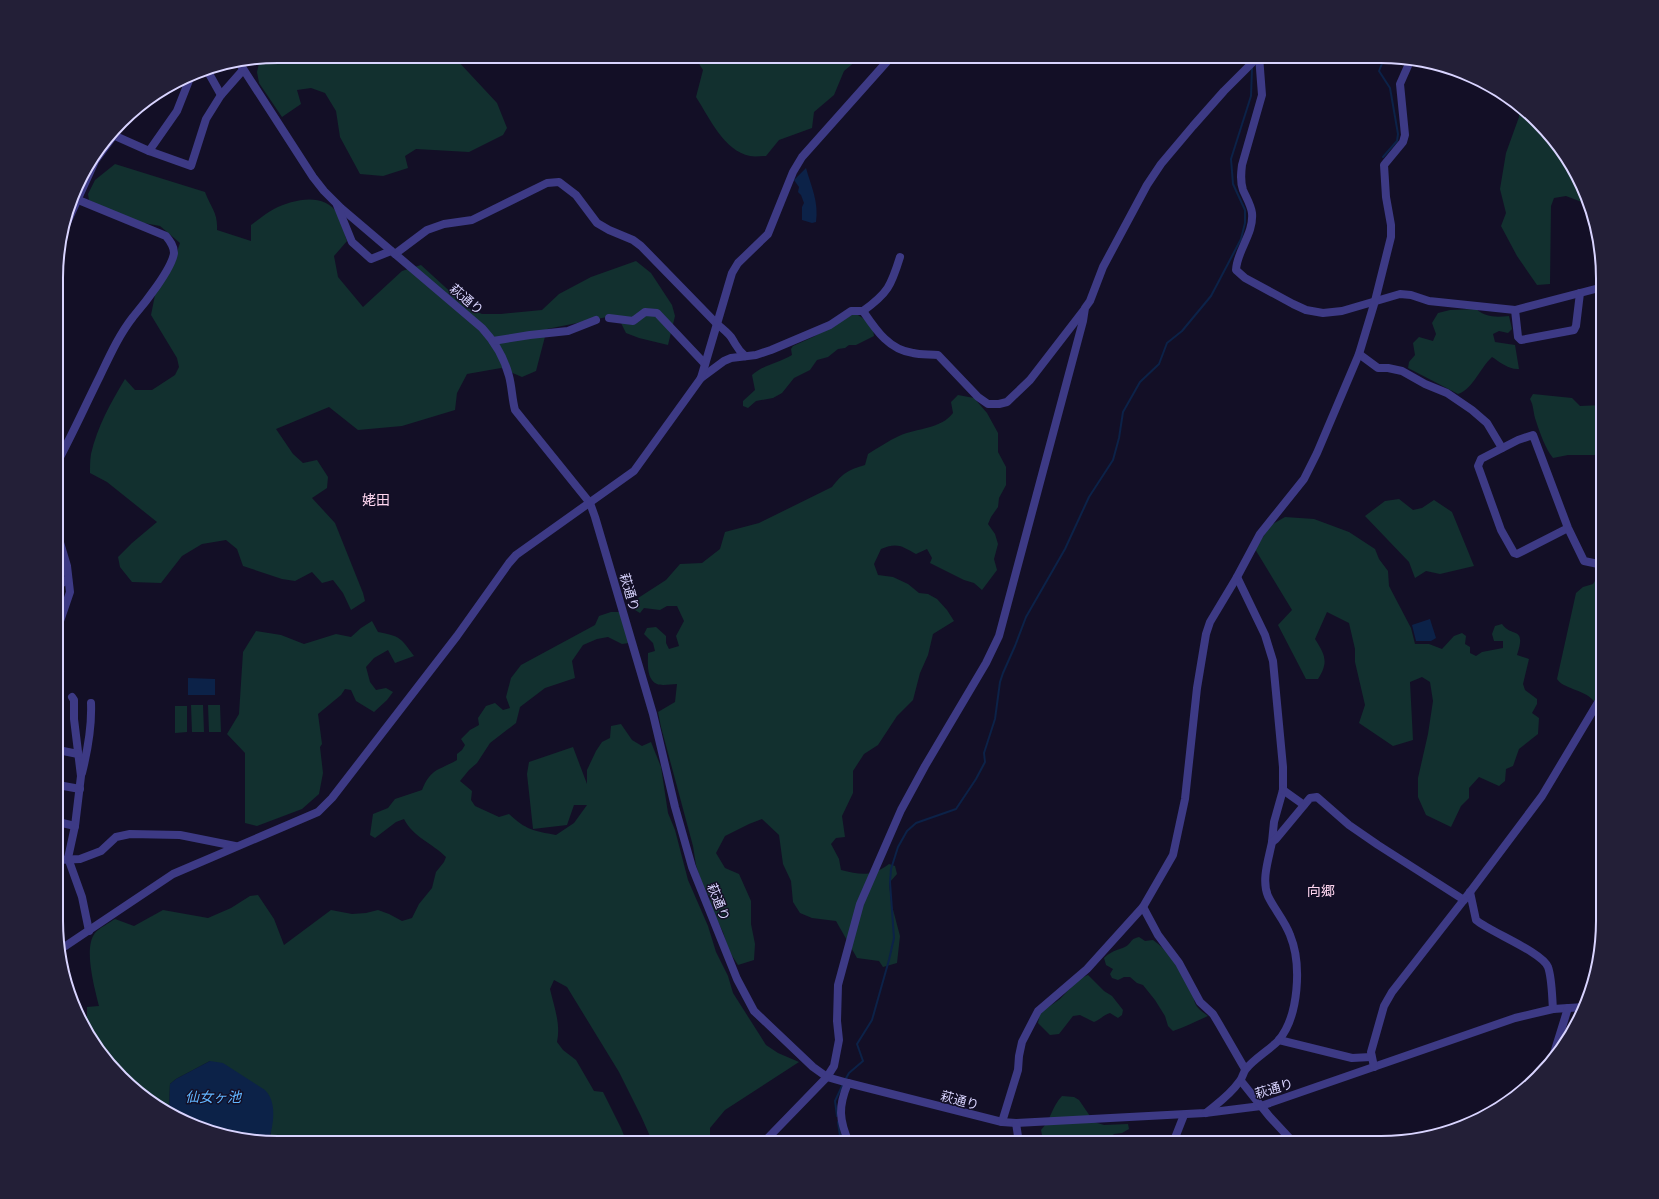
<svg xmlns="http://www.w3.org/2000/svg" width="1659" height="1199" font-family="'Nunito Sans','Noto Sans JP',sans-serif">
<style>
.green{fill:#12302f}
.water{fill:#0c2248}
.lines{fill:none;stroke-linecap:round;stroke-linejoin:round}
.stream{stroke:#0c2248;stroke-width:2}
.minor{stroke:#3d3a85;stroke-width:8}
.labels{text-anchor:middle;stroke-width:3;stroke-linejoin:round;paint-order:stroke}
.street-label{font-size:13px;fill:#d9d4ff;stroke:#130f26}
.neighbourhood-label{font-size:14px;fill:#ffd6f0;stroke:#130f26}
.water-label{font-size:14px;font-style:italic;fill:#62b6ff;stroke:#130f26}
.rim{fill:none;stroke:#d9d4ff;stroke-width:2}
</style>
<rect width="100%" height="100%" fill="#130f26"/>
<!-- green -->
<g class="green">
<polygon points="278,56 456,56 456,59 497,103 507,128 503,135 469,152 416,149 405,156 408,168 383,176 360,174 340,137 336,111 325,93 311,88 297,90 301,104 282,117 259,83 257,72 260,59"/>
<path d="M 694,56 L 862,56 L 844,71 L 834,95 L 814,112 L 812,128 L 779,140 L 766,156 C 761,156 755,157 750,156 C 724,151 709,117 696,97 L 703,70 Z"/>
<polygon points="1519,104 1548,132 1580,179 1587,204 1566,196 1554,198 1551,206 1550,284 1537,285 1517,256 1501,226 1506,213 1500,189 1506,153 1519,117"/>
<path d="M 115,164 L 205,192 C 211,208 218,213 217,230 L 251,241 L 251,225 C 258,220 266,213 274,209 C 294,199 324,192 338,214 C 343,221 344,233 347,241 L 334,256 L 338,277 L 363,307 L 402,271 L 421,265 L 468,308 L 482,314 L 501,314 L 542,310 L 559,294 L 591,277 L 636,261 L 651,273 L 672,305 L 675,316 L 668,345 L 639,338 L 626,333 L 617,315 L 547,329 L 536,371 L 522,377 L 501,368 L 467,374 L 457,393 L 455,410 L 402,426 L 358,430 L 329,407 L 276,429 L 293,454 L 303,463 L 317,460 L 328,477 L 327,488 L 312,498 L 335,523 L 363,593 L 365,601 L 351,610 L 343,593 L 333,580 L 322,583 L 312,572 L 295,581 L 282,579 L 243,566 L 237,549 L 226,540 L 202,544 L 182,556 L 161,583 L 132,582 L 120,567 L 118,557 L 132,543 L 157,522 L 107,482 L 90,473 C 90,467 90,460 91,454 C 97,427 111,402 125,379 L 135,390 L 152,390 L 175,375 L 179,367 L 177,358 L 151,315 L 155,295 L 174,261 L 180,243 L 160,226 L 133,221 L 89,200 L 88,194 L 95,180 Z"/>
<path d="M 1476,309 C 1486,318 1497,317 1509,316 L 1512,329 L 1508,333 L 1499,331 L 1493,334 L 1495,342 L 1515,345 L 1519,369 C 1509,370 1500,362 1492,357 C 1480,368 1473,389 1458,394 L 1408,368 L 1409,362 L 1415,355 L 1413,343 L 1419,337 L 1433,341 L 1436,334 L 1432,323 L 1438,313 L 1450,310 Z"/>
<path d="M 856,314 C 864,318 874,327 874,336 L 856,345 L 849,345 L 845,348 L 838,349 L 828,357 L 817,360 L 810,370 L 794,378 L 782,393 L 773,398 L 756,401 L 748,408 L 743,406 L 743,401 L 755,390 L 752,375 C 763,365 779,363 792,355 L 791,349 L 793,346 L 813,337 L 852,315 Z"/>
<path d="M 1533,394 L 1572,398 L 1580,406 L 1603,405 L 1603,453 L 1600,455 L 1568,455 L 1553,458 C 1545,448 1540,433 1536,421 C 1533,413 1534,406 1530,399 Z"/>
<path d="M 958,395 L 974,398 L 987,413 L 998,433 L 998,452 L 1006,467 L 1006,485 L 999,498 L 998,507 L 991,517 L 988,524 L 995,534 L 998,544 L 994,559 L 997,570 L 982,590 L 974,583 L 964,580 L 930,563 L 932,558 L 927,549 L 916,554 C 902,546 897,542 881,549 L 874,564 L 878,575 L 893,577 L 908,584 L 919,593 L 928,594 L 937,599 L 947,610 L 954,621 L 933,634 L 928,655 L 920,673 L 913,700 L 897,716 L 878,745 L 864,754 L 853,771 L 853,793 L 842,816 L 845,837 L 836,838 L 831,844 L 839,859 L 841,870 C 861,875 872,877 889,864 L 895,866 L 897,874 L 889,883 L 891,902 L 900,936 L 897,963 L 883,967 L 879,961 L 857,958 L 836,921 L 812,918 L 800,913 L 793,902 L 791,881 L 783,864 L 779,835 L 762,819 L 749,824 L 725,836 L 716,853 L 725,868 L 739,874 L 751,901 L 751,924 L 755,944 L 754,960 L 738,965 L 729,951 L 723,932 L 710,906 L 709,896 L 704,890 L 696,865 L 693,846 L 661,727 L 658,712 L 675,702 L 677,684 C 671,684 662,686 657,684 C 646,679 648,663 648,653 L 655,651 L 653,643 L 644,634 L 647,628 L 656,627 L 666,636 L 666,643 L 669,649 L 679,646 L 676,636 L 684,621 L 677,606 L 667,606 L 660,610 L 644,608 L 640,613 L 635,610 L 635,600 L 666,580 L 680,564 L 702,563 L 720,549 L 725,532 L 759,523 L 832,487 C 843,473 848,470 865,465 L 868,454 C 878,448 888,441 899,436 C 917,428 941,429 953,413 L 951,402 Z"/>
<polygon points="1399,499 1413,510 1422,508 1434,500 1452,512 1474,566 1440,574 1426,571 1415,578 1409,562 1365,516 1385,501"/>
<path d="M 1285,517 L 1314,519 L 1349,532 L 1375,549 L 1379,559 L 1388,571 L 1389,586 L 1411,628 L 1415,644 L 1429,644 L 1442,649 L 1454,636 L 1462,633 L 1466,636 L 1465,644 L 1470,647 L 1470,653 L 1476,656 L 1482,652 L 1503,648 L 1503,641 L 1494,641 L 1492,634 L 1495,626 L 1502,624 C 1511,638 1527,625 1517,655 L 1529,659 L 1523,684 L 1525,690 L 1537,699 L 1537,704 L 1532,713 L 1539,718 L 1538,734 L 1519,749 L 1513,766 L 1506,769 L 1505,781 L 1499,786 L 1479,777 L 1469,788 L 1469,798 L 1461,806 L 1451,827 L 1426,815 L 1418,797 L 1418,778 L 1428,734 L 1433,701 L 1430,682 L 1422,677 L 1410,682 L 1413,740 L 1393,746 L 1359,723 L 1365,705 L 1355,662 L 1355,649 L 1349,623 L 1327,612 L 1315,639 C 1325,655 1329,662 1318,679 L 1306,679 L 1278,625 L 1292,610 L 1255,549 L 1271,525 Z"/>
<path d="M 1600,573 L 1603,574 L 1603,718 C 1600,712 1597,705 1593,700 C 1584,690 1562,688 1557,679 L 1576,593 L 1583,587 L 1593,584 Z"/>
<path d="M 611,612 L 619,612 L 623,618 L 629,643 L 622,644 L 608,637 L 597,639 L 583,645 L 572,661 L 575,678 L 545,688 L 520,707 L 516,723 L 490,743 L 477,763 L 469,770 L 460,781 L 472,791 L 471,800 L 475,806 L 499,817 L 509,814 C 526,830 534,831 556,835 L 574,823 L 587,805 L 574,805 L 567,825 L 533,829 L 527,774 L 529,762 L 573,747 L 587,784 L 587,770 L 596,751 L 602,742 L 610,738 L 611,726 L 621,724 L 632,740 L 642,746 L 651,742 L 661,767 L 668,813 L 675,830 L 688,880 L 708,926 L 716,952 L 728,976 L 733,993 L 766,1045 L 778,1053 L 799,1062 L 725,1110 L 710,1128 L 710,1143 L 653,1143 L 641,1116 L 619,1072 L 567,987 L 554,980 L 550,989 C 554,1007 561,1024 557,1042 L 563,1050 L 576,1060 L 594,1091 L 603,1092 L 621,1128 L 627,1143 L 268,1143 L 271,1133 L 210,1061 L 176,1079 L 170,1084 L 169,1113 L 143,1097 L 86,1032 L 80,1016 L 87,1016 L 87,1007 L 99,1006 C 95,989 83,948 95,933 C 98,929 110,922 115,919 L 134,926 L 163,910 L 208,918 L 231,908 L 250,896 L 258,895 L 274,919 L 284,945 L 331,910 L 352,914 L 366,913 L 378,910 L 389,914 L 402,921 L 412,918 L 419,904 L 432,888 L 436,872 L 444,862 L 446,857 C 432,843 413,837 404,819 L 396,822 L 375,838 L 370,835 L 373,814 L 388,808 L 395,799 L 422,790 C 431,768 438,771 457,760 L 457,754 L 462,750 L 465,745 L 461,739 L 470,730 L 479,725 L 478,718 L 486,706 L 495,703 L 503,710 L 510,708 L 506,697 L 511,678 L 521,665 L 595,625 L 599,616 Z"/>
<path d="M 372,621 L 378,632 C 400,636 401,638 414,656 L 395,663 L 388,650 L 374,658 L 366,667 L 370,682 L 376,690 L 386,688 L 393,692 L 387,700 L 374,712 L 356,701 L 351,690 L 345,689 L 341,695 L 318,714 L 322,744 L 320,747 L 323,773 L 319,794 L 302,809 L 257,826 L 245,823 L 245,753 L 227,734 L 239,714 L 243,652 L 256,631 L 281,635 L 304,644 L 336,634 L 351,637 L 361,628 Z"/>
<polygon points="191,705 203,705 204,732 192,732"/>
<polygon points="208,705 220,705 221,732 209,732"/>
<polygon points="175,706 187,706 187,732 175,733"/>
<path d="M 1139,937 L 1145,941 L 1153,940 C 1173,954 1180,973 1192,993 C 1194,997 1194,1002 1196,1005 C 1198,1009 1204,1013 1208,1016 C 1196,1021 1185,1027 1173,1031 L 1168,1026 L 1165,1016 L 1155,1000 L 1143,985 L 1137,983 L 1130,977 L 1124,977 L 1118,980 L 1112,978 L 1110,974 L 1113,969 L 1106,965 L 1104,958 C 1113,949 1121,950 1128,945 C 1133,940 1131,939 1139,937 Z"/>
<path d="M 1088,975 L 1104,991 L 1112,996 L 1123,1010 L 1122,1015 L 1118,1018 L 1110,1013 C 1103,1015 1100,1020 1094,1022 L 1080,1015 L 1073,1016 L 1059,1034 L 1050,1035 L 1038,1023 L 1040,1013 L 1060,999 L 1079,979 Z"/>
<path d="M 1062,1096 L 1074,1097 L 1079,1100 L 1094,1122 L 1104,1125 L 1128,1124 L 1129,1129 L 1122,1133 L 1114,1134 L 1103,1143 L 1081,1143 L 1073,1138 L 1042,1135 L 1041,1130 C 1051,1120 1052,1106 1062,1096 Z"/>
</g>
<!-- water -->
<g class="water">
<path d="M 806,168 C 811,186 819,202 816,222 L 812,223 L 802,220 L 802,207 L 804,203 L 801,195 L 798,192 L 799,187 L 794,180 Z"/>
<polygon points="1430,619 1436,638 1431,641 1416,641 1412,625"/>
<polygon points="188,678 215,679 215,695 188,695"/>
<path d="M 210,1061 L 223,1063 L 265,1090 C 278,1103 273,1127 268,1143 L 193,1126 L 169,1113 L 170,1084 L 176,1079 Z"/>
</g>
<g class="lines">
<!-- stream -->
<g class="stream">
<polyline points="1383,157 1397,141 1398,134 1390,88 1379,71 1385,56"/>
<polyline points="845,1080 849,1073 863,1061 857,1044 872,1020 889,960 894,938 890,882 891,869 898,847 907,831 916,823 956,809 976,779 985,762 984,753 995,719 1000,682 1003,673 1015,646 1026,617 1065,549 1089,497 1113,460 1119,438 1123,412 1140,382 1159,364 1167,343 1182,331 1211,296 1241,239 1245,223 1245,210 1233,184 1231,159 1251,96 1252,68"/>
<polyline points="837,1116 835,1101 843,1084"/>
<polyline points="838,1122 841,1143"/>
</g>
<!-- minor -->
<g class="minor">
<path d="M 1259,56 L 1262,95 L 1242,165 C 1241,173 1240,181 1243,190 C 1246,197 1251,205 1252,213 C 1254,234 1237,250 1236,270 L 1245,278 L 1293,304 L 1306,310 L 1323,313 L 1342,311 L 1400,294 L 1411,295 L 1429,301 L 1515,310 L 1603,287"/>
<path d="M 240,64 L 313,177 L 324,191 L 341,208 L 482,328 C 495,342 504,357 509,376 C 512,387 512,399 515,410 L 590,503 L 595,517 L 653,714 L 675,807 L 692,867 L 737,979 L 754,1011 L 813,1067 L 827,1077 L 848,1083 L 1002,1122 L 1016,1123 L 1205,1113 L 1261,1106 L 1515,1018 L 1553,1009 L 1584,1007"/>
<polyline points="207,70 221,95"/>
<polyline points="113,135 149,151 191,166 206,119 221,95 243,70"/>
<polyline points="149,151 177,111 192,73"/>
<polyline points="337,205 352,242 371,259 391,251"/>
<polyline points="65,227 95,161 131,112"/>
<path d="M 395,254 L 427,230 L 444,224 L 472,220 L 547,183 L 559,182 L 576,195 L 597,223 L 609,230 L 633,240 L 641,246 L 717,324 C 722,328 727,332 731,337 C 737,346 736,348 745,356"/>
<polyline points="1515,310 1518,337 1521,340 1574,330 1576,326 1580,293"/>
<path d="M 863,311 C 888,293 891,286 900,257"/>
<polyline points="609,318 633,321 645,312 657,313 705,364"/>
<polyline points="493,341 530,335 568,331 596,320"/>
<polyline points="1359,354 1378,368 1388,368 1402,371 1425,384 1447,393 1472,410 1487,423 1502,448"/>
<path d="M 701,378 L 724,361 L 731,358 L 756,355 L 771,350 L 830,325 L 851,311 L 863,311 C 876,330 889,350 913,353 C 921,355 930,354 938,355 L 978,397 L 988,404 L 999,404 L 1007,402 L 1030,380 L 1084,310"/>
<path d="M 58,461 C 73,433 86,404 100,376 C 110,355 119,335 133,317 C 144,304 172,269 174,253 C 174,246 170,241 166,236 L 76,199"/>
<polyline points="1568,528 1517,554 1514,553 1501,530 1478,466 1481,459 1518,440 1533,435 1568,528 1584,561 1603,565"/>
<polyline points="58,536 67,566 70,592 58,627"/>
<polyline points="1237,577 1265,635 1273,661 1283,767 1283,790 1274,822 1272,842"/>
<polyline points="58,586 68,579"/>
<polyline points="58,666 60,671"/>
<polyline points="72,697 74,700 74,719 81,776 75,826 68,858 82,897 89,931"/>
<polyline points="58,750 78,754"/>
<path d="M 82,773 C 88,749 92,727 91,703"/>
<polyline points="58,785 80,789"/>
<polyline points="1283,790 1304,805"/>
<polyline points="58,822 75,826"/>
<polyline points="58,860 80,859 101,851 116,837 130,834 180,835 235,846"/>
<path d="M 1470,892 L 1476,920 C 1490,932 1542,952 1548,967 C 1552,978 1552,997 1553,1009"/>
<polyline points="1143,907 1158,935 1179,963 1200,1002 1213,1014 1219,1024 1245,1069"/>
<polyline points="58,951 173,874 318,812 332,798 457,636 509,563 516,555 634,471 701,378 732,273 738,263 768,234 793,172 802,157 892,56"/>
<polyline points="1279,1040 1352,1058 1371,1057"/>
<polyline points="1551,1063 1568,1008"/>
<polyline points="1374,1067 1371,1052 1384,1006 1392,992 1470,892 1542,796 1603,694"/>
<polyline points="1241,1081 1269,1116 1294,1143"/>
<path d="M 848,1083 C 838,1107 839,1119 849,1143"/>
<path d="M 1206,1113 C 1218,1103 1230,1095 1239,1082 C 1243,1078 1243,1072 1246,1069 C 1254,1059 1268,1051 1278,1041 C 1299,1017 1302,964 1290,935 C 1285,921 1274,909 1268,896 C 1261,880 1269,858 1272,842 L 1276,839 L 1310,798 L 1317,797 L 1349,825 L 1378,845 L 1464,900"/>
<polyline points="1002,1122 1018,1070 1019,1056 1022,1042 1038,1011 1087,969 1143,907 1173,855 1185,799 1197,688 1206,634 1210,622 1237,577 1260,534 1304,479 1317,453 1359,354 1375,301 1391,237 1391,225 1386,197 1384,165 1403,142 1405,135 1400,84 1411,59"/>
<polyline points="1016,1123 1019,1143"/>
<polyline points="763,1143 827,1077 834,1066 839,1040 837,1021 838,985 860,904 901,810 925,766 986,663 999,636 1083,321 1085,308 1090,301 1103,267 1147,185 1161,164 1193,126 1224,91 1259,56"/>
<polyline points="1173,1143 1184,1115"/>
</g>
</g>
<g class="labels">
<!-- street labels -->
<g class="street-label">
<text transform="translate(467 299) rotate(40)" y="5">萩通り</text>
<text transform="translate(630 592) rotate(74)" y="5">萩通り</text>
<text transform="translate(719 902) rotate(68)" y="5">萩通り</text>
<text transform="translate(1274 1088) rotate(-17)" y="5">萩通り</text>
<text transform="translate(960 1100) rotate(15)" y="5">萩通り</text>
</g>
<!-- neighbourhood labels -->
<g class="neighbourhood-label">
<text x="376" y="505">姥田</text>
<text x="1321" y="896">向郷</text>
</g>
<!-- water labels -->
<g class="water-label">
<text x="213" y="1102">仙女ヶ池</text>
</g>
</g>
<!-- crop -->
<path d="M0 0H1659V1199H0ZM278 63H1381A215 215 0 0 1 1596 278V921A215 215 0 0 1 1381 1136H278A215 215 0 0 1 63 921V278A215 215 0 0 1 278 63Z" fill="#231f37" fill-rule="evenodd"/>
<path class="rim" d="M278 63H1381A215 215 0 0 1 1596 278V921A215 215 0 0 1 1381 1136H278A215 215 0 0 1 63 921V278A215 215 0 0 1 278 63Z"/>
</svg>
